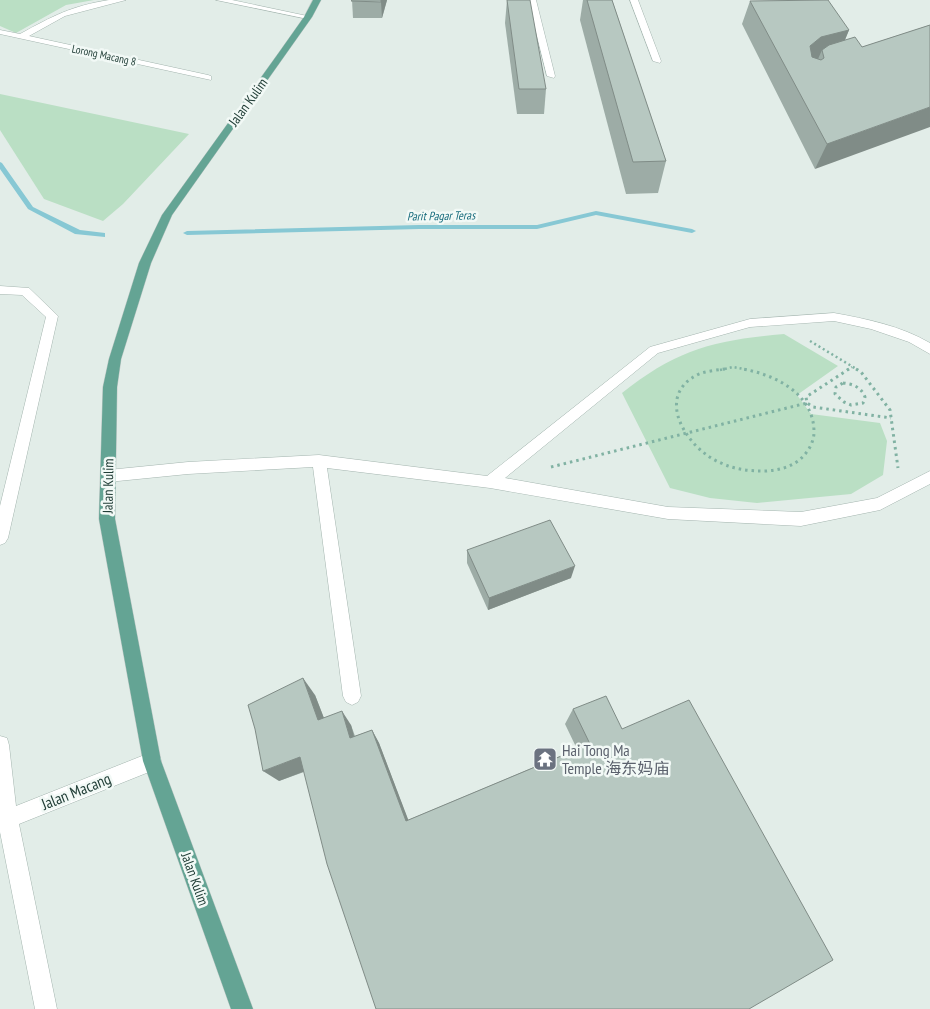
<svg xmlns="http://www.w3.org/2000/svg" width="930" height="1009" font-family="'PT Sans Narrow','Noto Sans SC',sans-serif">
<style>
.green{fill:#badfc4}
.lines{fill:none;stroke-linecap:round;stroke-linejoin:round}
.stream{fill:#87c8d4;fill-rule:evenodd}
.service-casing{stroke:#a4b5af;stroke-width:1}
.minor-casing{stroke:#a4b5af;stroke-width:1}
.primary-casing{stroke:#c1c9c7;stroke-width:1}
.path-far1{stroke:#81b2a3;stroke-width:2.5;stroke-dasharray:2 3;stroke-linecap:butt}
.path{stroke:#81b2a3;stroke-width:3;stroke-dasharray:2.5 4;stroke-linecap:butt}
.service{fill:#fff;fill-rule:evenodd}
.minor{fill:#fff;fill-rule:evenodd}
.primary{fill:#64a494;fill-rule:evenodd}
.wall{fill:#9daca6}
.shaded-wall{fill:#808c87}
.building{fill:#b7c8c1;stroke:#808c87}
.labels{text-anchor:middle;stroke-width:5;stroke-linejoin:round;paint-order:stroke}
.far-street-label{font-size:11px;fill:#213e37;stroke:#f2f9f6}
.far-water-label{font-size:12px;font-style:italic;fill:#186c7d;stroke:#f2f9f6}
.street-label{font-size:14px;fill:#213e37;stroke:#f2f9f6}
.near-worship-label{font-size:16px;fill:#5b616d;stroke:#f2f9f6;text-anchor:start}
.near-street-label{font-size:16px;fill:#213e37;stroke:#f2f9f6}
</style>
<rect width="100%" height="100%" fill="#e2ede8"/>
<!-- green -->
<g class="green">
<polygon points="0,0 94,0 66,5 16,33 0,26"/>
<polygon points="0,94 189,134 123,204 103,221 44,199 0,130"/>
<path d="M 784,334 L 838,366 L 797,395 L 811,414 L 880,423 L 887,441 L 883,475 L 851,494 L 757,503 L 710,498 L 670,488 L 622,393 C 677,349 715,340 784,334 Z"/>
</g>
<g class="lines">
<!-- stream -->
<g class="stream">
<polygon points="0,162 2,163 33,207 80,230 105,233 105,237 75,234 28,209 0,169"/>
<polygon points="596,211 692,229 696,231 692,233 596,215 537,229 419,229 187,235 183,233 187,231 419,225 537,225"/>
</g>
<!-- service casing -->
<g class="service-casing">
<g id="service">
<polygon points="528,0 536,0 555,76 554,78 547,76"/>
<polygon points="630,0 638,0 661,61 660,63 653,61"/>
<path d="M 834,313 C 867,319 901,326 930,343 L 930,354 L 909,342 L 871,329 L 834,321 L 750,327 L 658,353 L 505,478 L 668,507 L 801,512 L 877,498 L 930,471 L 930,484 L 880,510 L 801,526 L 668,519 L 490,488 L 327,468 L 361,696 L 358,702 L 352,705 L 346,702 L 343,696 L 313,467 L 188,474 L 108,482 L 103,480 L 101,476 L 103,472 L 108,470 L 188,462 L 319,455 L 487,476 L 650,347 L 750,319 Z"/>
</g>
</g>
<!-- minor casing -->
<g class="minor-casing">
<g id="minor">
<path d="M 109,0 L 126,0 L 65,16 L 29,36 L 208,75 L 211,76 L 211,80 L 0,34 L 0,30 L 20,34 C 53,16 71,6 109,0 Z"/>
<polygon points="216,0 232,0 312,17 308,19"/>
<polygon points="0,286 29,288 58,316 8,538 5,543 0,545 0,506 46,317 22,295 0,294"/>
<polygon points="0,736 7,738 9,745 16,806 152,752 159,754 161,761 159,768 19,824 57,1009 35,1009 0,832"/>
</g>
</g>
<!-- primary casing -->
<g class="primary-casing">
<polygon id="primary" points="313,0 321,0 312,17 172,215 151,263 121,359 117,387 115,519 161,761 253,1009 231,1009 143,761 99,519 103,387 109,359 139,263 162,215 280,51 304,17"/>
</g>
<!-- path-far1 -->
<g class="path-far1">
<polyline points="810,341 858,370"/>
<polyline points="720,370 733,367 749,370"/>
<polyline points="847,370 852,367"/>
</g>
<!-- path -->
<g class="path">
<path d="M 725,369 C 717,370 707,371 699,374 C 652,396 688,450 721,463 C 736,470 750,471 766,471 C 778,470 788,468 798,461 C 807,454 814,443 814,432 C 814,394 776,375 743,369"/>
<polyline points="849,369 806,397 807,403 813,407 891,418"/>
<polyline points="856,369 861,372 890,410 898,468"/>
<path d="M 843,383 C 853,384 861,387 865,397 L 863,403 L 851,405 L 844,402 L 835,394 L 836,387 Z"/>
<polyline points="551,467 807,403"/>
</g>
<!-- service -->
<use href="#service" class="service"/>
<!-- minor -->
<use href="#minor" class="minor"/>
<!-- primary -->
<use href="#primary" class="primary"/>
</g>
<!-- wall -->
<g class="wall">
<polygon points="352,0 387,0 382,18 353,18"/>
<polygon points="507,0 546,89 544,114 517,114 505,23"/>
<polygon points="583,0 612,0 666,161 658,193 626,194 580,20"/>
<polygon points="750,1 849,30 845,40 862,47 930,25 815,169 742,24"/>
<polygon points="467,550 571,578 488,610 467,563"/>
<polygon points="315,695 324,718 351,725 355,736 372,730 379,743 408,820 577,749 565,724 573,709 749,1009 304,772 279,781"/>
</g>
<!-- shaded-wall -->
<g class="shaded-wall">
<polygon points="381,0 387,0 382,18 381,2"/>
<polygon points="849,30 839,54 822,50 818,59 812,61 810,46 821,37"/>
<polygon points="930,107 930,127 815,169 827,144"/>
<polygon points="575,566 571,578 488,610 489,598"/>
<polygon points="303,678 315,695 330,734 318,720"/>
<polygon points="342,711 351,725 358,751 350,738"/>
<polygon points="372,730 379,743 411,827 406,821"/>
<polygon points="300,757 313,768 279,781 263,771"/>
</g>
<!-- building -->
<g class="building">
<polygon points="352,0 381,0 381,2 351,1"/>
<polygon points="507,0 530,0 546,89 519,89"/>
<polygon points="587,0 612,0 666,161 633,162"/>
<polygon points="828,0 849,30 821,37 810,46 812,57 821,60 824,58 822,50 829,45 855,37 862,47 930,25 930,107 827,144 750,1"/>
<polygon points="550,520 575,566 489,598 467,550"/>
<polygon points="303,678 318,720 342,711 350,738 372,730 406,821 590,744 573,709 606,696 622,729 689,700 833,960 749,1009 376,1009 327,864 300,757 263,771 255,729 248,705"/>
</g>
<!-- icons -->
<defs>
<g id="temple-square" transform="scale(1.25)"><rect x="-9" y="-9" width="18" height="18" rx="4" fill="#6b7280" stroke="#f2f9f6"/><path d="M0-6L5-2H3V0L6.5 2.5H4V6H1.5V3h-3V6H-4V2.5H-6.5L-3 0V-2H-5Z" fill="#fff"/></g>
</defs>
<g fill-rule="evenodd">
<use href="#temple-square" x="545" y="759"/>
</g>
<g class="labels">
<!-- far-street labels -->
<g class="far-street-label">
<text transform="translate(104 55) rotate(12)" y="4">Lorong Macang 8</text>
</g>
<!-- far-water labels -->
<g class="far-water-label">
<text transform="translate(441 216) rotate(-1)" y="4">Parit Pagar Teras</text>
</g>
<!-- street labels -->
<g class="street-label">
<text transform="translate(248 102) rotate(-54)" y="5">Jalan Kulim</text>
<text transform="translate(108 486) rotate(-89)" y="5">Jalan Kulim</text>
<text transform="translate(195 879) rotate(70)" y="5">Jalan Kulim</text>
</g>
<!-- near-worship labels -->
<g class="near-worship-label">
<text x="562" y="756">Hai Tong Ma<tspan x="562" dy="18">Temple 海东妈庙</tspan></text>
</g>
<!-- near-street labels -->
<g class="near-street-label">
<text transform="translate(76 791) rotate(-22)" y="6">Jalan Macang</text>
</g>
</g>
</svg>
